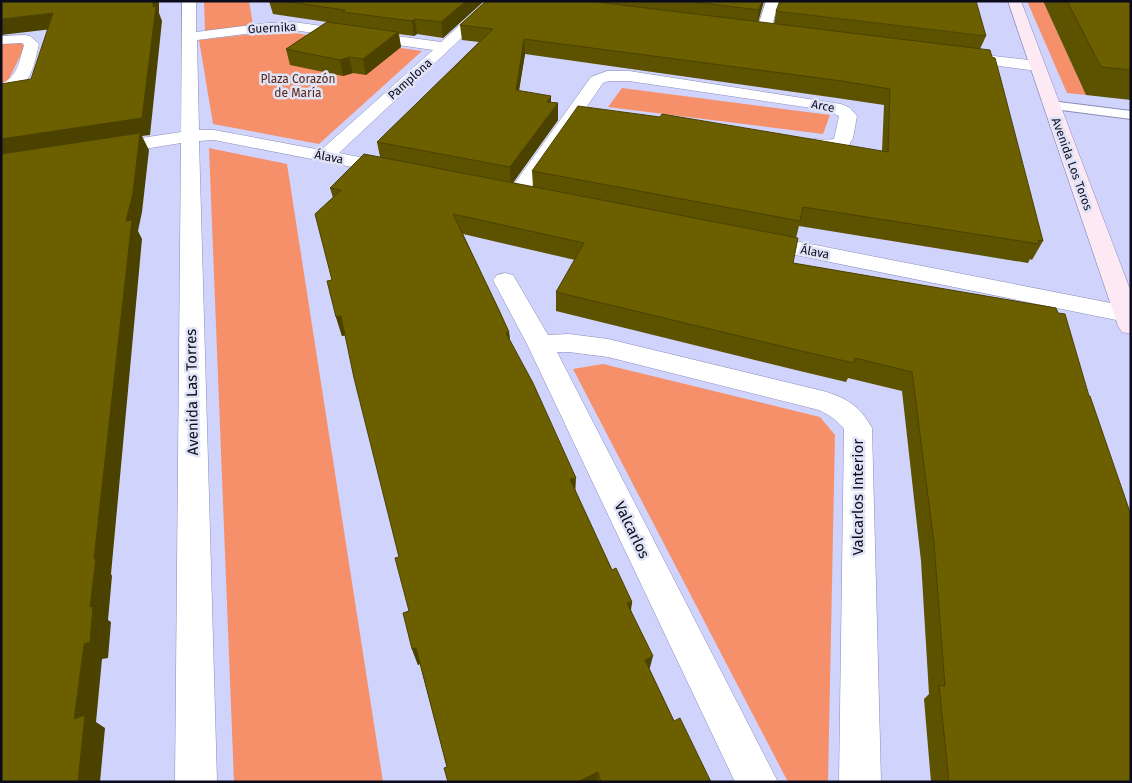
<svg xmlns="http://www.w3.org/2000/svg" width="1132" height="783" font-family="'Fira Sans',sans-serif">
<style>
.green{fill:#f6906a}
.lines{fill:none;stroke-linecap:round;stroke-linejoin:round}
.service-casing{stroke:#898cba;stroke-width:2}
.minor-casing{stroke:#898cba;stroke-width:1}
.secondary-casing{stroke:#898cba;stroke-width:1}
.service{fill:#fff;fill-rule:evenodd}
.minor{fill:#fff;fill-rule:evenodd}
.secondary{fill:#fce9f4;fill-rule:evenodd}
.wall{fill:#5c5200;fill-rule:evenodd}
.shaded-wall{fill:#4b4200}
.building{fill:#6b5f00;stroke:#4b4200}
.labels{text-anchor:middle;stroke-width:5;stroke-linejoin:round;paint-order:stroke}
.far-street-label{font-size:12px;fill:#0b0b1c;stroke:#e0e2f6}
.far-park-label{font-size:12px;fill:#5a2815;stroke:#e0e2f6}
.street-label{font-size:15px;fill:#0b0b1c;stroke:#e0e2f6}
</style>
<rect width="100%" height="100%" fill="#d0d3fb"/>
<!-- green -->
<g class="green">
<polygon points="204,1 249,1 253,25 205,31"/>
<polygon points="1027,1 1043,1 1086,95 1067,93"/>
<polygon points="280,31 422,51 319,144 213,124 199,40"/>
<polygon points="15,42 26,44 8,81 1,84 1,44"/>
<polygon points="622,88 830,115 823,134 608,107"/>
<polygon points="209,148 287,164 383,782 234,782"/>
<polygon points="603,364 820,417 835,435 828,782 788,782 573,369"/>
</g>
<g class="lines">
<!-- service casing -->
<g class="service-casing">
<polygon id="service" points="1051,101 1131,111 1131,119 1046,108 1044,105"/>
</g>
<!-- minor casing -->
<g class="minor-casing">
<g id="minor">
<path d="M 182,1 L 196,1 L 196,32 L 268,23 L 293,22 L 441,42 L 487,1 L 501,1 L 339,153 L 400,165 L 403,169 L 400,173 L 393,175 L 214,140 L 199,141 L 217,782 L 175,782 L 181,143 L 108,155 L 101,153 L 99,149 L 101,145 L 108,143 L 181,132 ZM 293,30 L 433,50 L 321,150 L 214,130 L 199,130 L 197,40 L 268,31 Z"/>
<polygon points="766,1 779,1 770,32 768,35 758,35 756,32"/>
<path d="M 25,35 L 30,36 L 39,44 C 33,70 31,88 1,95 L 1,84 C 18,76 19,62 24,45 L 22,43 L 1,44 L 1,36 Z"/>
<polygon points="959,52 1037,61 1042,63 1045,66 1042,69 1037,71 954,60 951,57 954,54"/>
<path d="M 607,71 L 629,71 L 841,104 L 850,108 L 857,116 L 853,138 L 847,148 C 829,152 815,152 797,148 L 795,144 L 797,140 C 809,137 821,141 834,139 L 839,116 L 825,110 L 629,81 L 609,81 L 603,83 L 524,198 L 517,200 L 510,198 L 507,194 L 591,77 Z"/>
<polygon points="759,234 1126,306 1131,307 1131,321 1126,322 751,246 748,241 751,236"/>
<path d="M 505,273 L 513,275 L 548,335 L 569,334 L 608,339 L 823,391 C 847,398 860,406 872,428 L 881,782 L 839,782 L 844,429 C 837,420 829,415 819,410 L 608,357 L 569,352 L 557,352 L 778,782 L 735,782 L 527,344 L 493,280 L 497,275 Z"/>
</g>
</g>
<!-- secondary casing -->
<g class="secondary-casing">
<polygon id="secondary" points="1008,1 1021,1 1131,292 1131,334 1122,332 1118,326"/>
</g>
<!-- service -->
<use href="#service" class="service"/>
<!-- minor -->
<use href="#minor" class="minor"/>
<!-- secondary -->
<use href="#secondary" class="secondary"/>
</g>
<!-- wall -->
<g class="wall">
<polygon points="269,1 484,1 443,38 417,34 414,36 399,34 401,47 366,75 353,73 343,76 290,65 286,49 327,22 273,14"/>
<path d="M 486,1 L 764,1 L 758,22 L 774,24 L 776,11 L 986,36 L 980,49 L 1043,241 L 1032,260 L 1030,259 L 1028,263 L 799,226 L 796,238 L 793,263 L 1056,308 L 1131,782 L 931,782 L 924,699 L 929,694 L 921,561 L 902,391 L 848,378 L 846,382 L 804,372 L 556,311 L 556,292 L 575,260 L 463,234 L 509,332 L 510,340 L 575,491 L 612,570 L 632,602 L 631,610 L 650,670 L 674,721 L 711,782 L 448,782 L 447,767 L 420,664 L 418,665 L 412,649 L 409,611 L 399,557 L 345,335 L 342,336 L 336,317 L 332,280 L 333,198 L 330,188 L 380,157 L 377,142 L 479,42 L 462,40 L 460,25 ZM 525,54 L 837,98 L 884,105 L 882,151 L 532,171 L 533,187 L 513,183 L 558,120 L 558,103 L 551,102 L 519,91 Z"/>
<polygon points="1043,1 1131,1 1131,100 1086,95"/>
</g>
<!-- shaded-wall -->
<g class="shaded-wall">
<polygon points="153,1 159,1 159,13 162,21 150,135 142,136 149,150 142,212 138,231 142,239 111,574 112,576 108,620 111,622 108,658 102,659 96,722 105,728 100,782 78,782 74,719 84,644 90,607 94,559 1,158 1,139 153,7"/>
<polygon points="466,1 484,1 443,38 441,22"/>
<polygon points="762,1 764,1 757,25 759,10"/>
<polygon points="53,13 61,28 1,35 1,19"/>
<polygon points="415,19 417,34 414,36 412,21"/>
<polygon points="398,32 401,47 366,75 363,59"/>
<polygon points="524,39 525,54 516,107 516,90"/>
<polygon points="349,57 353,73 343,76 340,60"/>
<polygon points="551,96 551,112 558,103 558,120 511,185 510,167 547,102"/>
<polygon points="341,316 347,335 342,336 336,317"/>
<polygon points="509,332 511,351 506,333"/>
<polygon points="576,478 575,496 570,479"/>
<polygon points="632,602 629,618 627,603"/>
<polygon points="416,648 421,663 418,665 412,649"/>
<polygon points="653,656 649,671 645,660"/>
<polygon points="598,772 597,782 577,782"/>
</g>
<!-- building -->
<g class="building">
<polygon points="1,1 153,1 153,7 156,6 142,118 1,139 1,84 31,79 53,13 1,19"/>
<polygon points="282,1 466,1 441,22 415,19 412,21 342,12 345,10"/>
<polygon points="486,1 589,1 990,50 992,57 995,58 1001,80 1043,241 1038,240 1039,244 803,207 800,221 532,171 578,106 660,117 662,114 888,152 890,89 842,81 524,39 516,90 551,96 547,102 558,103 510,167 377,142 493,29 460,25"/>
<polygon points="687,1 762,1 759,10"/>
<polygon points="780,1 976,1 986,36 776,11"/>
<polygon points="1067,1 1131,1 1131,70 1101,67"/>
<polygon points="327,22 398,32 363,59 349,57 340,60 286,49"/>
<polygon points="140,133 133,193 126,221 132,220 94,559 96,558 90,607 93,606 90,642 84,644 74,719 85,715 78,782 1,782 1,154"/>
<polygon points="364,154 798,238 793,263 1056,308 1058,313 1065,314 1089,396 1090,396 1131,515 1131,782 949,782 939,685 945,686 934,543 912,372 855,358 854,363 810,353 556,292 584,243 453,214 499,310 509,332 506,333 533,383 576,478 570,479 612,570 616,568 632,602 627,603 653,656 645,660 674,721 680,718 711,782 601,782 598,772 577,782 448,782 444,768 447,767 416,648 412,649 403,613 409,611 395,558 399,557 354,378 341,316 336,317 327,281 332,280 315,214 341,190 330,188"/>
</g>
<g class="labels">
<!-- far-street labels -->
<g class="far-street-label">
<text transform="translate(272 28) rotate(-3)" y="4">Guernika</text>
<text transform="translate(410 79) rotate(-42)" y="4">Pamplona</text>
<text transform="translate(823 106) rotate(11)" y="4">Arce</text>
<text transform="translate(329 157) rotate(11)" y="4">Álava</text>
<text transform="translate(1072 164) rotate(70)" y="4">Avenida Los Toros</text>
<text transform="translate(815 252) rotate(11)" y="4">Álava</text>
</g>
<!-- far-park labels -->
<g class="far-park-label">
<text x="298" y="83">Plaza Corazón<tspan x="298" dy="14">de María</tspan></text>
</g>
<!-- street labels -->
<g class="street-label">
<text transform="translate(192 392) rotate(-91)" y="5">Avenida Las Torres</text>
<text transform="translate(858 497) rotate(-90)" y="5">Valcarlos Interior</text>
<text transform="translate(632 530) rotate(64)" y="5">Valcarlos</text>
</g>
</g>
<!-- border -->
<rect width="1132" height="783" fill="none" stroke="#0b0b1c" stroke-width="5"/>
</svg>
